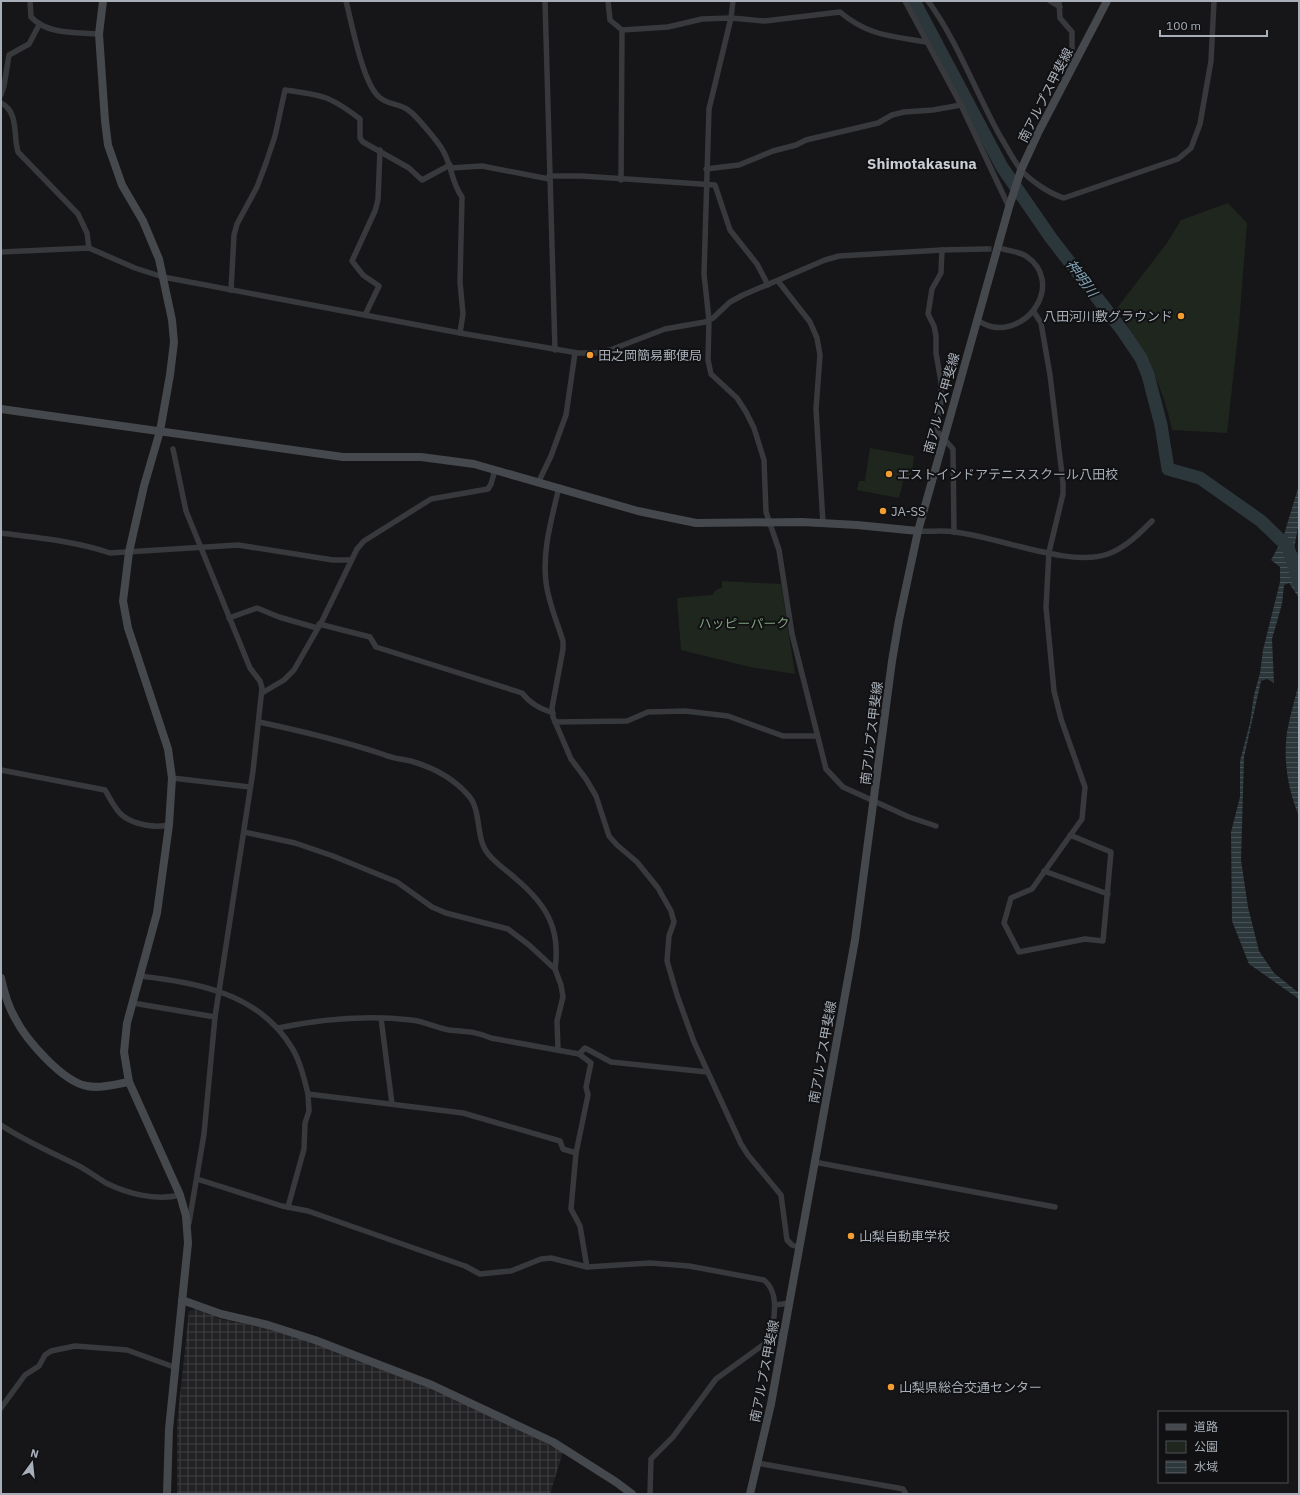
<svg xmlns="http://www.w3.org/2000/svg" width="1300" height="1495" font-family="'IBM Plex Sans','Noto Sans JP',sans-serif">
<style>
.industrial{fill:url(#industrial-grid)}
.green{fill:#1e261e}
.water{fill:url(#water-rules)}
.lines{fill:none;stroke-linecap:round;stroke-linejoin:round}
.river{stroke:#2c373c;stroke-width:13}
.street-tunnel{stroke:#333538;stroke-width:5.5;stroke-dasharray:5.5 3;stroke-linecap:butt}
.street{stroke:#37393d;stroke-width:5.5}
.secondary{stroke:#45484d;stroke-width:8}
.poi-dot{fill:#f39e33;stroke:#111113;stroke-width:1.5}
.labels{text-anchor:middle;stroke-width:4;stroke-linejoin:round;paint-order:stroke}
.street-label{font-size:13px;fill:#a8afb8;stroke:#111113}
.poi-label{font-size:13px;fill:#a8afb8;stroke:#111113;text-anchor:start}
.park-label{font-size:13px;fill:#81a37f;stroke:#111113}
.water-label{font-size:14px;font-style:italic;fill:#7fa1b3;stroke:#111113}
.quarter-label{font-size:15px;font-weight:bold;fill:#c9cdd4;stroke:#111113}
</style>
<defs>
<pattern id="industrial-grid" width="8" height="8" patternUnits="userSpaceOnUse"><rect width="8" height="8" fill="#222225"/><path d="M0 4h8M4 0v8" fill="none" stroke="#3f4043"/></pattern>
<pattern id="water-rules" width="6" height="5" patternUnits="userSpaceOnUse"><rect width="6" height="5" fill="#2c373c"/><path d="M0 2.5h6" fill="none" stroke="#485156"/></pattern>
</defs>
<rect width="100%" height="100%" fill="#161618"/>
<!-- industrial -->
<polygon class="industrial" points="199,1308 220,1319 264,1328 308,1340 469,1404 563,1452 550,1494 177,1494 177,1424 189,1311"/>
<!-- green -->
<g class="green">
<path d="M 1228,203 L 1247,223 L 1239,325 L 1227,433 L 1172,430 C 1163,382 1141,349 1117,308 L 1167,243 L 1181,220 Z"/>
<polygon points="870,448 914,456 912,472 909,477 904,478 899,498 857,490 859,481 865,481"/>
<polygon points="722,581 781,584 795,674 750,667 681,650 677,598 712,595 716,590 722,588"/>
</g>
<!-- water -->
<g class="water">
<polygon points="1299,485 1299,522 1294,549 1299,555 1299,598 1289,583 1284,585 1282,604 1272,639 1274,683 1267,679 1261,681 1244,757 1241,860 1248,907 1259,951 1274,973 1299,993 1299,999 1249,964 1232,921 1231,832 1240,797 1240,761 1250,723 1254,695 1260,673 1263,650 1280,582 1280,567 1271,560 1283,538"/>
<path d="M 1299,683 L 1299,816 C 1288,790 1283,760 1287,732 C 1290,715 1295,699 1299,683 Z"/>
</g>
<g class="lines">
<!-- river -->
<polyline class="river" points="914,1 1002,167 1051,238 1122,330 1141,358 1148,375 1161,425 1168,469 1200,478 1261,521 1288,547 1299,583"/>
<!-- street-tunnel -->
<polyline class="street-tunnel" points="986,249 1000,249"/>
<!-- street -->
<g class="street">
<path d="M 30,1 L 31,17 C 48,35 76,32 99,34"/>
<path d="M 346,1 C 352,24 362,80 378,96 C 386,105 399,103 408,110 C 415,114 438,142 442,149 C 452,164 451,183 462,197 L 460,282 L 463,314 L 460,333"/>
<polyline points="545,1 555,350"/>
<polyline points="608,1 610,20 622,30"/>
<polyline points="733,1 731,18 709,109 704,274 709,320 708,360 711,374 737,398 746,412 754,428 764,460 766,512 779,550 792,634 826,769 843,787 909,817 936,826"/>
<polyline points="905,1 961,105 1009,207"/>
<path d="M 928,1 C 958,42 975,91 1000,136 C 1007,147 1013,160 1021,170 C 1031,181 1050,194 1064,198 L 1178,159 L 1191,148 L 1200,124 L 1211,61 L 1214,1"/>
<polyline points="1050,1 1060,7"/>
<polyline points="1059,1 1060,18 1072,32 1072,66"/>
<polyline points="1,95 4,86 9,55 29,44 39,25"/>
<path d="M 1,103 C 19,112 13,135 18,152 L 78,214 L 87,233 L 89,248"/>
<polyline points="451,168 482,166 549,179"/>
<polyline points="706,169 739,165 773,151 796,145 806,140 878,123 892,115 904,112 933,110 961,105"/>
<polyline points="549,176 582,176 715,185 730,230 757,264 768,285"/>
<path d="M 621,180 L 622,30 L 668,27 L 702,19 L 731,18 L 765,21 L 840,12 C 868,36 892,36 926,42"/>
<polyline points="942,250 941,273 932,289 928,314 934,326 936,336 936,353 941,382 941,402 937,426 938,432 953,449 954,532"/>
<polyline points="1,252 89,248 135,268 163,277 460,333 578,353 595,353 610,350 665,329 705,322 713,318 730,302 743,295 825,260 839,256 942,250 986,249"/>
<polyline points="778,281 810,322 817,338 820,355 816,409 823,523"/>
<path d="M 231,290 L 234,235 L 237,224 L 257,187 L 266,163 L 275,136 L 285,90 C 323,95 330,96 360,119 L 360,138 L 363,142 L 409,168 L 422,180 L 450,165"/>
<polyline points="1034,312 1041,323 1050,375 1063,483 1063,494 1049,552 1046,607 1054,691 1061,719 1085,787 1082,819 1032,889 1011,898 1004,923 1019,952 1085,939 1103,941 1111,852 1070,835"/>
<polyline points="365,315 379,286 363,275 352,261 375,211 378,200 380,150"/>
<path d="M 976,320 C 981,322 987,326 993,327 C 1032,333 1063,281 1026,256 C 1020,252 1010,251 1003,249"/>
<polyline points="173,449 186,511 250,668 260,681 262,688 253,771 215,1017 204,1134 189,1223"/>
<polyline points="539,481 551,456 566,415 575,353"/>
<path d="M 559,487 C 552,518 542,550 546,582 C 548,601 557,622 563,641 L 563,649 L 552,708 L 553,717 L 571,759 L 586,779 L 596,796 L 609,836 L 617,845 L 637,862 L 658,888 L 671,911 L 674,922 L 669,936 L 667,961 L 677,995 L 694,1042 L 741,1144 L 748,1155 L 781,1195 L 787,1240 L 792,1245 L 798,1247"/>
<path d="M 918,531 C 930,532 943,530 954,532 C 996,536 1069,568 1108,554 C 1125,548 1139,534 1152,521"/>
<path d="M 1,533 C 38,538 75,541 110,553 L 238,545 L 333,560 L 351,560"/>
<polyline points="229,618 257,608 279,617 317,628"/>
<path d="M 319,624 L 370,637 L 376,647 L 522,693 C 531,704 539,708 553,713"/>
<polyline points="262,693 284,680 294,670 322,621 357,549 364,541 431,499 488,489 491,484 495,470"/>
<path d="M 259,722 C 301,731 344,741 385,755 C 394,759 404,759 414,762 C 434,768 454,779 468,795 C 483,811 474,840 490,856 C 497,864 507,871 515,878 C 546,904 561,928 555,969"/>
<polyline points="555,722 627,721 648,712 685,711 728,716 783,736 817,736"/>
<path d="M 1,770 L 105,790 C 110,798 115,810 123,816 C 135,825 155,828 169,825"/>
<polyline points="172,778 250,787"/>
<polyline points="244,832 295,843 333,856 397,882 432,907 446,913 508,929 529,945 555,969 561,985 563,997 557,1021 558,1050"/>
<polyline points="1044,871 1108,894"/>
<path d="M 140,976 C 198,983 259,993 292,1048 C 300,1061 304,1078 308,1094 L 463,1113 L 560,1141 L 563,1149 L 576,1153"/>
<polyline points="133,1003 215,1017"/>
<polyline points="381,1018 392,1104"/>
<path d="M 278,1028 C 321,1019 367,1015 411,1020 C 424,1021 436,1028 449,1030 C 465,1032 475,1031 491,1038 L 579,1054 L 591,1063 L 586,1087 L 588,1095 L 576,1153 L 571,1209 L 580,1226 L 587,1267"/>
<polyline points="579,1054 585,1048 611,1062 707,1072"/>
<path d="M 1,1125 C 25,1141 51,1152 77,1165 C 87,1170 96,1177 106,1183 C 128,1194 157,1201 180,1195"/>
<polyline points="814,1162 1055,1207"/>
<path d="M 197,1179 L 282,1206 L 308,1211 L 465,1266 L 480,1274 L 511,1271 L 541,1259 L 551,1258 L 587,1267 L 650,1263 L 689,1266 L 764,1280 C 781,1294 773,1320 771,1338"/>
<polyline points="288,1207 304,1149 305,1123 309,1111 308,1094"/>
<polyline points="775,1305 790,1303"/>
<polyline points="1,1408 25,1375 39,1366 45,1355 51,1351 75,1346 127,1350 174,1367"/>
<polyline points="757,1463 898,1488 903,1489 906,1494"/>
<polyline points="650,1494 651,1459 673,1437 716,1379 785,1329"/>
</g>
<!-- secondary -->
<g class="secondary">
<polyline points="103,1 99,34 105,121 108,145 122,185 143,221 159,259 172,320 174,342 170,375 160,431 144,486 129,552 123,601 128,628 168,749 172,778 169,825 157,913 127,1023 124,1052 129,1082 134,1093 180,1195 186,1216 188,1243 169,1429 167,1494"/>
<polyline points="1,409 343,457 421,457 474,464 638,511 696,523 802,522 857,525 918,531"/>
<path d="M 1,978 C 4,992 8,1006 15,1018 C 26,1040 63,1082 87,1086 C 101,1089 116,1084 129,1082"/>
<polyline points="182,1300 221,1314 268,1325 315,1340 432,1385 553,1442 616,1482 632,1494"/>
<polyline points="750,1494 771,1404 855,940 892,661 899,620 918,531 1009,207 1021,170 1038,133 1107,1"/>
</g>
</g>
<!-- markers -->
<g class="poi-dot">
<circle cx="1181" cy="316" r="4"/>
<circle cx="590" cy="355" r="4"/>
<circle cx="889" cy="474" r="4"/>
<circle cx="883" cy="511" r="4"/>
<circle cx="851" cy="1236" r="4"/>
<circle cx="891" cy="1387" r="4"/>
</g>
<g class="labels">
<!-- street labels -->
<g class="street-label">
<text transform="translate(1045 95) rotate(-63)" y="5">南アルプス甲斐線</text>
<text transform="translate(941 403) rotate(-75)" y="5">南アルプス甲斐線</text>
<text transform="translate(871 733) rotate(-83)" y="5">南アルプス甲斐線</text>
<text transform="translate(822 1052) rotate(-80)" y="5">南アルプス甲斐線</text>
<text transform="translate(764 1371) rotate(-79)" y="5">南アルプス甲斐線</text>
</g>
<!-- poi labels -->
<g class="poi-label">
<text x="1173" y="321" text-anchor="end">八田河川敷グラウンド</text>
<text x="598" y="360">田之岡簡易郵便局</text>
<text x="897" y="479">エストインドアテニススクール八田校</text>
<text x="891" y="516">JA-SS</text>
<text x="859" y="1241">山梨自動車学校</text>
<text x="899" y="1392">山梨県総合交通センター</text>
</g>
<!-- park labels -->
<g class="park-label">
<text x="744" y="628">ハッピーパーク</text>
</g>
<!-- water labels -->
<g class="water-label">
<text transform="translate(1082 278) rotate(54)" y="5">神明川</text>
</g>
<!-- quarter labels -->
<g class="quarter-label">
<text x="922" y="169">Shimotakasuna</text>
</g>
</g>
<!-- border -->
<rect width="1300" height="1495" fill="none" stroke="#a8afb8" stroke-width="4"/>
<!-- legend -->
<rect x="1158" y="1411" width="130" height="72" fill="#111113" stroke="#4d5055"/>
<rect x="1166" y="1424" width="20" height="6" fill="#45484d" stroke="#4d5055"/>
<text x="1194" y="1431" font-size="12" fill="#a8afb8">道路</text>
<rect x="1166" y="1441" width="20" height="12" fill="#1e261e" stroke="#4d5055"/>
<text x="1194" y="1451" font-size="12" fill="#a8afb8">公園</text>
<rect x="1166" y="1461" width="20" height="12" fill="url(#water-rules)" stroke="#4d5055"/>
<text x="1194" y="1471" font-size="12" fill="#a8afb8">水域</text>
<!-- north arrow -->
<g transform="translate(32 1463) rotate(15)" stroke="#111113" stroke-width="3" paint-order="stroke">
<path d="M0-3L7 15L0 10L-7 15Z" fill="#a8afb8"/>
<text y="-6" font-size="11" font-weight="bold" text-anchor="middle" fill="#a8afb8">N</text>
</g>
<!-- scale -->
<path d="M1160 30v6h107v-6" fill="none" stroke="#a8afb8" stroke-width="2"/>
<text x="1166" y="30" font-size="12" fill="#a8afb8" stroke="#111113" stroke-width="3" paint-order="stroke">100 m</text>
</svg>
